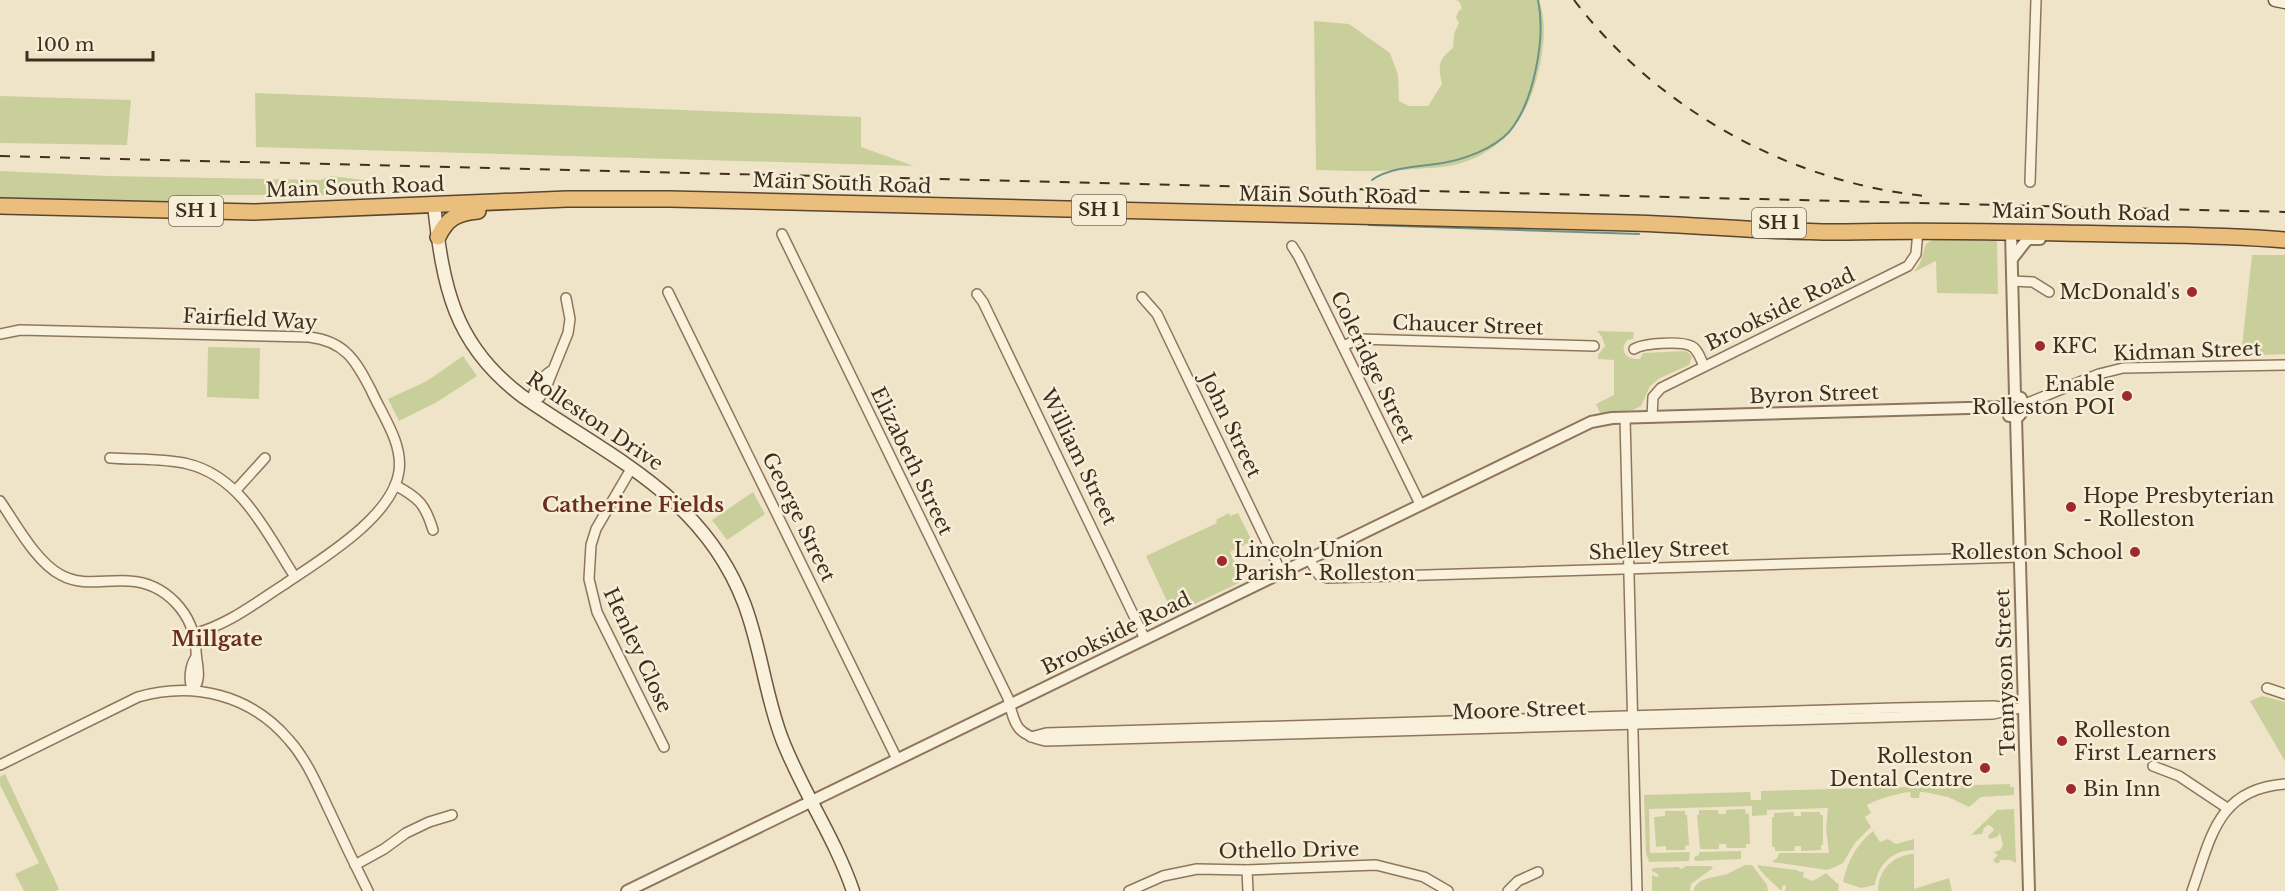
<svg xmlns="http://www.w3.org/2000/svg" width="2285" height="891" font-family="'Libre Baskerville',serif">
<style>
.green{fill:#c9cf9b}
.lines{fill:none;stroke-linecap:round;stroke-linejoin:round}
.stream{stroke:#6f938a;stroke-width:2}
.minor-casing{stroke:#8d765c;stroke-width:12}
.tertiary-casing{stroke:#8d765c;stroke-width:14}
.secondary-casing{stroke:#6f573f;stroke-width:15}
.trunk-casing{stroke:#5b4430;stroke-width:18}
.minor{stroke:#faf1dc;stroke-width:9}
.tertiary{stroke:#faf1dc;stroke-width:10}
.secondary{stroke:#faf1dc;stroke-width:12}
.trunk{stroke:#eabe7c;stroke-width:15}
.rail{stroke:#3d2e20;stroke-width:2;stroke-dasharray:10 10;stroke-linecap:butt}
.poi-dot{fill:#9e2a2b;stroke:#f7eed8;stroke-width:2}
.labels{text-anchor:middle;stroke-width:5;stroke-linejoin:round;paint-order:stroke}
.shield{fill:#f7eed8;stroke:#756857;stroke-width:1.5}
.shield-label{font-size:18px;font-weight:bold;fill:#3d2e20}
.street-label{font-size:20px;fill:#3d2e20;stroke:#f7eed8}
.poi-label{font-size:20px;fill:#3d2e20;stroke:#f7eed8;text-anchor:start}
.neighbourhood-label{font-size:21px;font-weight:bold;fill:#6b2e1e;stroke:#f7eed8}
</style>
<rect width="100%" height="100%" fill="#f0e4c8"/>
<!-- green -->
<g class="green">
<path d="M 1455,0 L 1539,0 C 1548,26 1543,55 1536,81 C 1525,121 1499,153 1458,164 C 1444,168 1427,168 1413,169 C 1380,172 1349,171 1316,170 L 1314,21 L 1349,24 L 1390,53 L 1398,75 L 1399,101 L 1409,106 L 1428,106 L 1442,84 C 1438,65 1438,60 1453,48 L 1454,34 L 1459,23 L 1456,18 L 1458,12 L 1462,8 L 1459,1 Z"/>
<polygon points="255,93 861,117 861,147 914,166 256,147"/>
<polygon points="0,96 131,100 127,145 0,143"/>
<polygon points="0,171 109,176 321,180 331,176 372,181 382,191 341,195 198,195 172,203 0,199"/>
<polygon points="1934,239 1997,239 1998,294 1937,293 1936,261 1914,272 1920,263 1926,244"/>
<polygon points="2252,255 2285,255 2285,354 2241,356"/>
<path d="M 1597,331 L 1634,332 L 1633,339 L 1627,340 C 1619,351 1626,360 1640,359 L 1643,353 L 1686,351 L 1692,356 L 1689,365 L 1660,378 L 1650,386 L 1641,406 L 1633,410 L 1600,413 L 1596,404 L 1614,395 L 1614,360 L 1598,359 L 1598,355 L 1605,346 L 1602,337 Z"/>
<polygon points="208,347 260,348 259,399 207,397"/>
<polygon points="463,356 477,376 437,402 399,421 388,399 427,381"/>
<polygon points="753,492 765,514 727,540 712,520"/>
<polygon points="1229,513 1230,516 1238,513 1252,541 1230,552 1243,581 1173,614 1146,556 1217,523 1216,520"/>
<polygon points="2262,696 2285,702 2285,761 2250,701"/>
<polygon points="5,774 59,889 56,891 24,891 15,874 39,863 0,785 0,777"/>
<path d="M 2010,784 L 2010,787 L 2014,787 L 2014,795 L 1981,797 L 1969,807 L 1948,797 L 1924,792 L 1920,792 L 1919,798 L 1911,798 L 1910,792 C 1894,794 1881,798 1867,805 L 1871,813 L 1865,817 L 1871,827 L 1855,843 L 1843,863 L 1833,868 L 1827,870 L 1772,862 L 1778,857 L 1779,853 L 1829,853 L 1826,829 L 1828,808 L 1767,810 L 1767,815 L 1752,816 L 1752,806 L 1649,809 L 1650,853 L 1690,852 L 1689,861 L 1649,862 L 1646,853 L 1644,795 L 1750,792 L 1751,800 L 1761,800 L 1761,791 Z"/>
<polygon points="1745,809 1746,814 1749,814 1750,844 1746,844 1746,848 1727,848 1726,844 1719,844 1719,849 1700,849 1697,815 1699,815 1699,810 1718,810 1719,814 1726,814 1726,810"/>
<polygon points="2014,809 2016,863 2010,860 2000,860 1999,863 1996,863 1993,860 1998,855 1994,852 2000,850 2003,845 2000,833 1997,837 1989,839 1988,836 1994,830 1992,827 1988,825 1984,828 1982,834 1971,835 1997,810"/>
<polygon points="1665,811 1685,811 1685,815 1687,815 1689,845 1685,846 1685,850 1666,850 1666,846 1656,847 1654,817 1665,816"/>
<polygon points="1794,812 1794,816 1801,816 1801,812 1820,812 1820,815 1823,815 1823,845 1821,845 1821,850 1801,851 1801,846 1795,846 1794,851 1775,851 1775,847 1772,847 1772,817 1774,817 1774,813"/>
<path d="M 1873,831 L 1880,842 L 1888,839 L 1896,844 L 1914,839 L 1914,850 C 1892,850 1878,865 1875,885 L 1861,888 L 1843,882 C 1847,861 1857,844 1873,831 Z"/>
<polygon points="1741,851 1741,859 1695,861 1694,857 1699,855 1699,852"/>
<path d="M 1914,854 L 1914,889 L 1949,878 L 1952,891 L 1878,891 C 1878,870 1893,855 1914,854 Z"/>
<path d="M 1745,865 L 1752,865 L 1767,885 L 1768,891 L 1693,891 C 1698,876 1715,878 1727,874 C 1733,871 1739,868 1745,865 Z"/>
<path d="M 1757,865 L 1796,870 L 1801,872 L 1804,871 L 1803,877 L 1813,881 L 1826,873 L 1839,885 L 1838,891 L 1785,891 L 1786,886 L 1783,885 L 1781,891 C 1772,881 1763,876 1757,865 Z"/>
<polygon points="1685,866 1711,866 1713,868 1691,884 1690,891 1652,891 1652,875 1657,877 1659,875 1651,870 1653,868 1679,867 1680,869 1684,868"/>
</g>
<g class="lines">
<!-- stream -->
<g class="stream">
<path d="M 1372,180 C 1389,167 1422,166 1443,163 C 1465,159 1493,149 1509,132 C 1534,103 1546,37 1538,0"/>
<polyline points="1369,207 1370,196"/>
<polyline points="1369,225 1639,234"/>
</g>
<!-- minor casing -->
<g class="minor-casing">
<g id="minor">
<polyline points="2030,182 2036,0"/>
<path d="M 782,234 L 1008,698 C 1015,726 1016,734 1045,741 L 1993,714 L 2024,707"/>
<polyline points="1292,246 1299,257 1420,504"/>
<polyline points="2012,281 2033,282 2049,292"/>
<polyline points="668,292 897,759"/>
<polyline points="977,294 983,302 1145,639"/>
<polyline points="1142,297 1157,314 1281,572"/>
<path d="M 0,334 L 20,330 L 309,337 C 345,341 356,361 371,390 C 382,415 403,443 399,471 C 393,517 320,560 285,584 C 255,603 228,625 193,634"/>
<polyline points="1343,346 1359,339 1594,346"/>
<path d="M 1634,349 C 1643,343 1681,341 1691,346 C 1698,349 1701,360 1704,366"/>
<polyline points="532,403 540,397 545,390 568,333 570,319 566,298"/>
<path d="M 532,403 C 533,389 539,379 551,371"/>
<polyline points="2025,404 2099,374 2123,368 2285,365"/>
<polyline points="1652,417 1653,397 1661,388 1908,266 1916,254 1918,230"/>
<polyline points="1625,418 1637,891"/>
<path d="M 110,458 C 135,460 163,458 188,464 C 242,477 267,534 295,577"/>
<polyline points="631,469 596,529 591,545 589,579 597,612 664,747"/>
<path d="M 395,485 C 419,498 425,504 433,530"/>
<polyline points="236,490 265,458"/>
<path d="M 0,501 C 16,524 36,562 61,575 C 83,587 105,579 129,581 C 166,583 194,614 196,650 C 196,663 203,678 193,690"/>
<polyline points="1309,559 1319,575 1327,578 2020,557"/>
<polyline points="2267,688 2285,694"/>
<path d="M 193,690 C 188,681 190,665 196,657"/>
<polyline points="1031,737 1046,733 1895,708 1994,706 2007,708"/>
<path d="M 0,765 L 138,697 C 194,681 251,695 289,740 C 307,760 318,787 330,812 C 342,838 355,865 368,891"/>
<polyline points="2153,766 2179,776 2227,808"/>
<polyline points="355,865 384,849 406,833 429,822 452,815"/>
<polyline points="1247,870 1248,891"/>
<polyline points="1129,891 1163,876 1197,869 1247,870 1376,865 1424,877 1448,891"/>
<polyline points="1508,891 1518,881 1538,872"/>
<path d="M 2192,891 C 2211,838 2217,789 2285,784"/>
</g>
</g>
<!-- tertiary casing -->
<g class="tertiary-casing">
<g id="tertiary">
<polyline points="2011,231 2015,396"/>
<polyline points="2012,259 2026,241 2029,239 2040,239"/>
<polyline points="2009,416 2019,416 2025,408 2021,398 2015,396"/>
<polyline points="2016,417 2029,891"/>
<polyline points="627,891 1591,422 1612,418 2004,407"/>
</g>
</g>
<!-- secondary casing -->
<g class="secondary-casing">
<g id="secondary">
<polyline points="2275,0 2285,2"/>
<path d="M 434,205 C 443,286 453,344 522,396 C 610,457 703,496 744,603 C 761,647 765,695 782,739 C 802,791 835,838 853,891"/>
</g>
</g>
<!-- trunk casing -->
<g class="trunk-casing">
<g id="trunk">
<path d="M 0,206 L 254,212 L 567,199 L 670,199 L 1632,223 C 1703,225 1774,233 1845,232 C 1934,230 2023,232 2113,234 C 2170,235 2228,235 2285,240"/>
<path d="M 438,237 C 447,218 457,213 478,211"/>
</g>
</g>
<!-- minor -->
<use href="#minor" class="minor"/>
<!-- tertiary -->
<use href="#tertiary" class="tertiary"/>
<!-- secondary -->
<use href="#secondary" class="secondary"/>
<!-- trunk -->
<use href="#trunk" class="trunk"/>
<!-- rail -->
<g class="rail">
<path d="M 1574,0 C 1657,109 1789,182 1925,196"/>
<polyline points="0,156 2285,212"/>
</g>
</g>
<!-- markers -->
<g class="poi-dot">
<circle cx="2192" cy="292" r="6"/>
<circle cx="2040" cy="346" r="6"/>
<circle cx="2127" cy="396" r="6"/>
<circle cx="2071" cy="507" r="6"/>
<circle cx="2135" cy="552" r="6"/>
<circle cx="1222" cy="561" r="6"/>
<circle cx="2062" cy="741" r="6"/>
<circle cx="1985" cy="768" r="6"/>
<circle cx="2071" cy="789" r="6"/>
</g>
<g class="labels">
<!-- shield labels -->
<g class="shield">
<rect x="1072" y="195" width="54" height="30" rx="4.5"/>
<rect x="169" y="196" width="54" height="30" rx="4.5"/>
<rect x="1752" y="208" width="54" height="30" rx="4.5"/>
</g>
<g class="shield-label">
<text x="1099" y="216">SH 1</text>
<text x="196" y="217">SH 1</text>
<text x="1779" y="229">SH 1</text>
</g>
<!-- street labels -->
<g class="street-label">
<text transform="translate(842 183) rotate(2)" y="7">Main South Road</text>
<text transform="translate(355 187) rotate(-2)" y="7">Main South Road</text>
<text transform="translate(1328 195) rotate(1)" y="7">Main South Road</text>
<text transform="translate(2081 212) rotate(1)" y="7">Main South Road</text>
<text transform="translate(1780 309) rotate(-26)" y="7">Brookside Road</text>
<text transform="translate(250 319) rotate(3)" y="7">Fairfield Way</text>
<text transform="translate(1468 325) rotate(2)" y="7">Chaucer Street</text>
<text transform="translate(2187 351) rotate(-2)" y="7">Kidman Street</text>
<text transform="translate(1373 367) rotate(64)" y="7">Coleridge Street</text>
<text transform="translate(1814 394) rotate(-2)" y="7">Byron Street</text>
<text transform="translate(595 421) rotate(34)" y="7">Rolleston Drive</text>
<text transform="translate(1231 425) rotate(64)" y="7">John Street</text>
<text transform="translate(1079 457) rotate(64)" y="7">William Street</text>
<text transform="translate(912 461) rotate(64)" y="7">Elizabeth Street</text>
<text transform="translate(799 517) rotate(64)" y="7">George Street</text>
<text transform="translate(1659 550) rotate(-2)" y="7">Shelley Street</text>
<text transform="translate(1116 633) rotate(-26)" y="7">Brookside Road</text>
<text transform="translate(638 650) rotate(65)" y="7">Henley Close</text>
<text transform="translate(2005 672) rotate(-92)" y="7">Tennyson Street</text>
<text transform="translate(1519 710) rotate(-2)" y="7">Moore Street</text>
<text transform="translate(1289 850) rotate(-1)" y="7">Othello Drive</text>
</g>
<!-- poi labels -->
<g class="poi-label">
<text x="2180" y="299" text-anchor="end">McDonald's</text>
<text x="2052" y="353">KFC</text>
<text x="2115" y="391" text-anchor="end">Enable<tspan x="2115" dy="23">Rolleston POI</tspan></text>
<text x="2083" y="503">Hope Presbyterian<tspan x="2083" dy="23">- Rolleston</tspan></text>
<text x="1234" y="557">Lincoln Union<tspan x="1234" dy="23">Parish - Rolleston</tspan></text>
<text x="2123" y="559" text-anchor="end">Rolleston School</text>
<text x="2074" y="737">Rolleston<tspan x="2074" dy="23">First Learners</tspan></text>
<text x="1973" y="763" text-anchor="end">Rolleston<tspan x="1973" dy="23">Dental Centre</tspan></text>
<text x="2083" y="796">Bin Inn</text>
</g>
<!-- neighbourhood labels -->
<g class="neighbourhood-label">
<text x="633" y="512">Catherine Fields</text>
<text x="217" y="646">Millgate</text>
</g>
</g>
<!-- scale -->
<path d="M27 51v9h126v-9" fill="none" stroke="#3d2e20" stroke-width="3"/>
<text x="36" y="51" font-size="18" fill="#3d2e20" stroke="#f7eed8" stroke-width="4.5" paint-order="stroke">100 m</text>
</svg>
